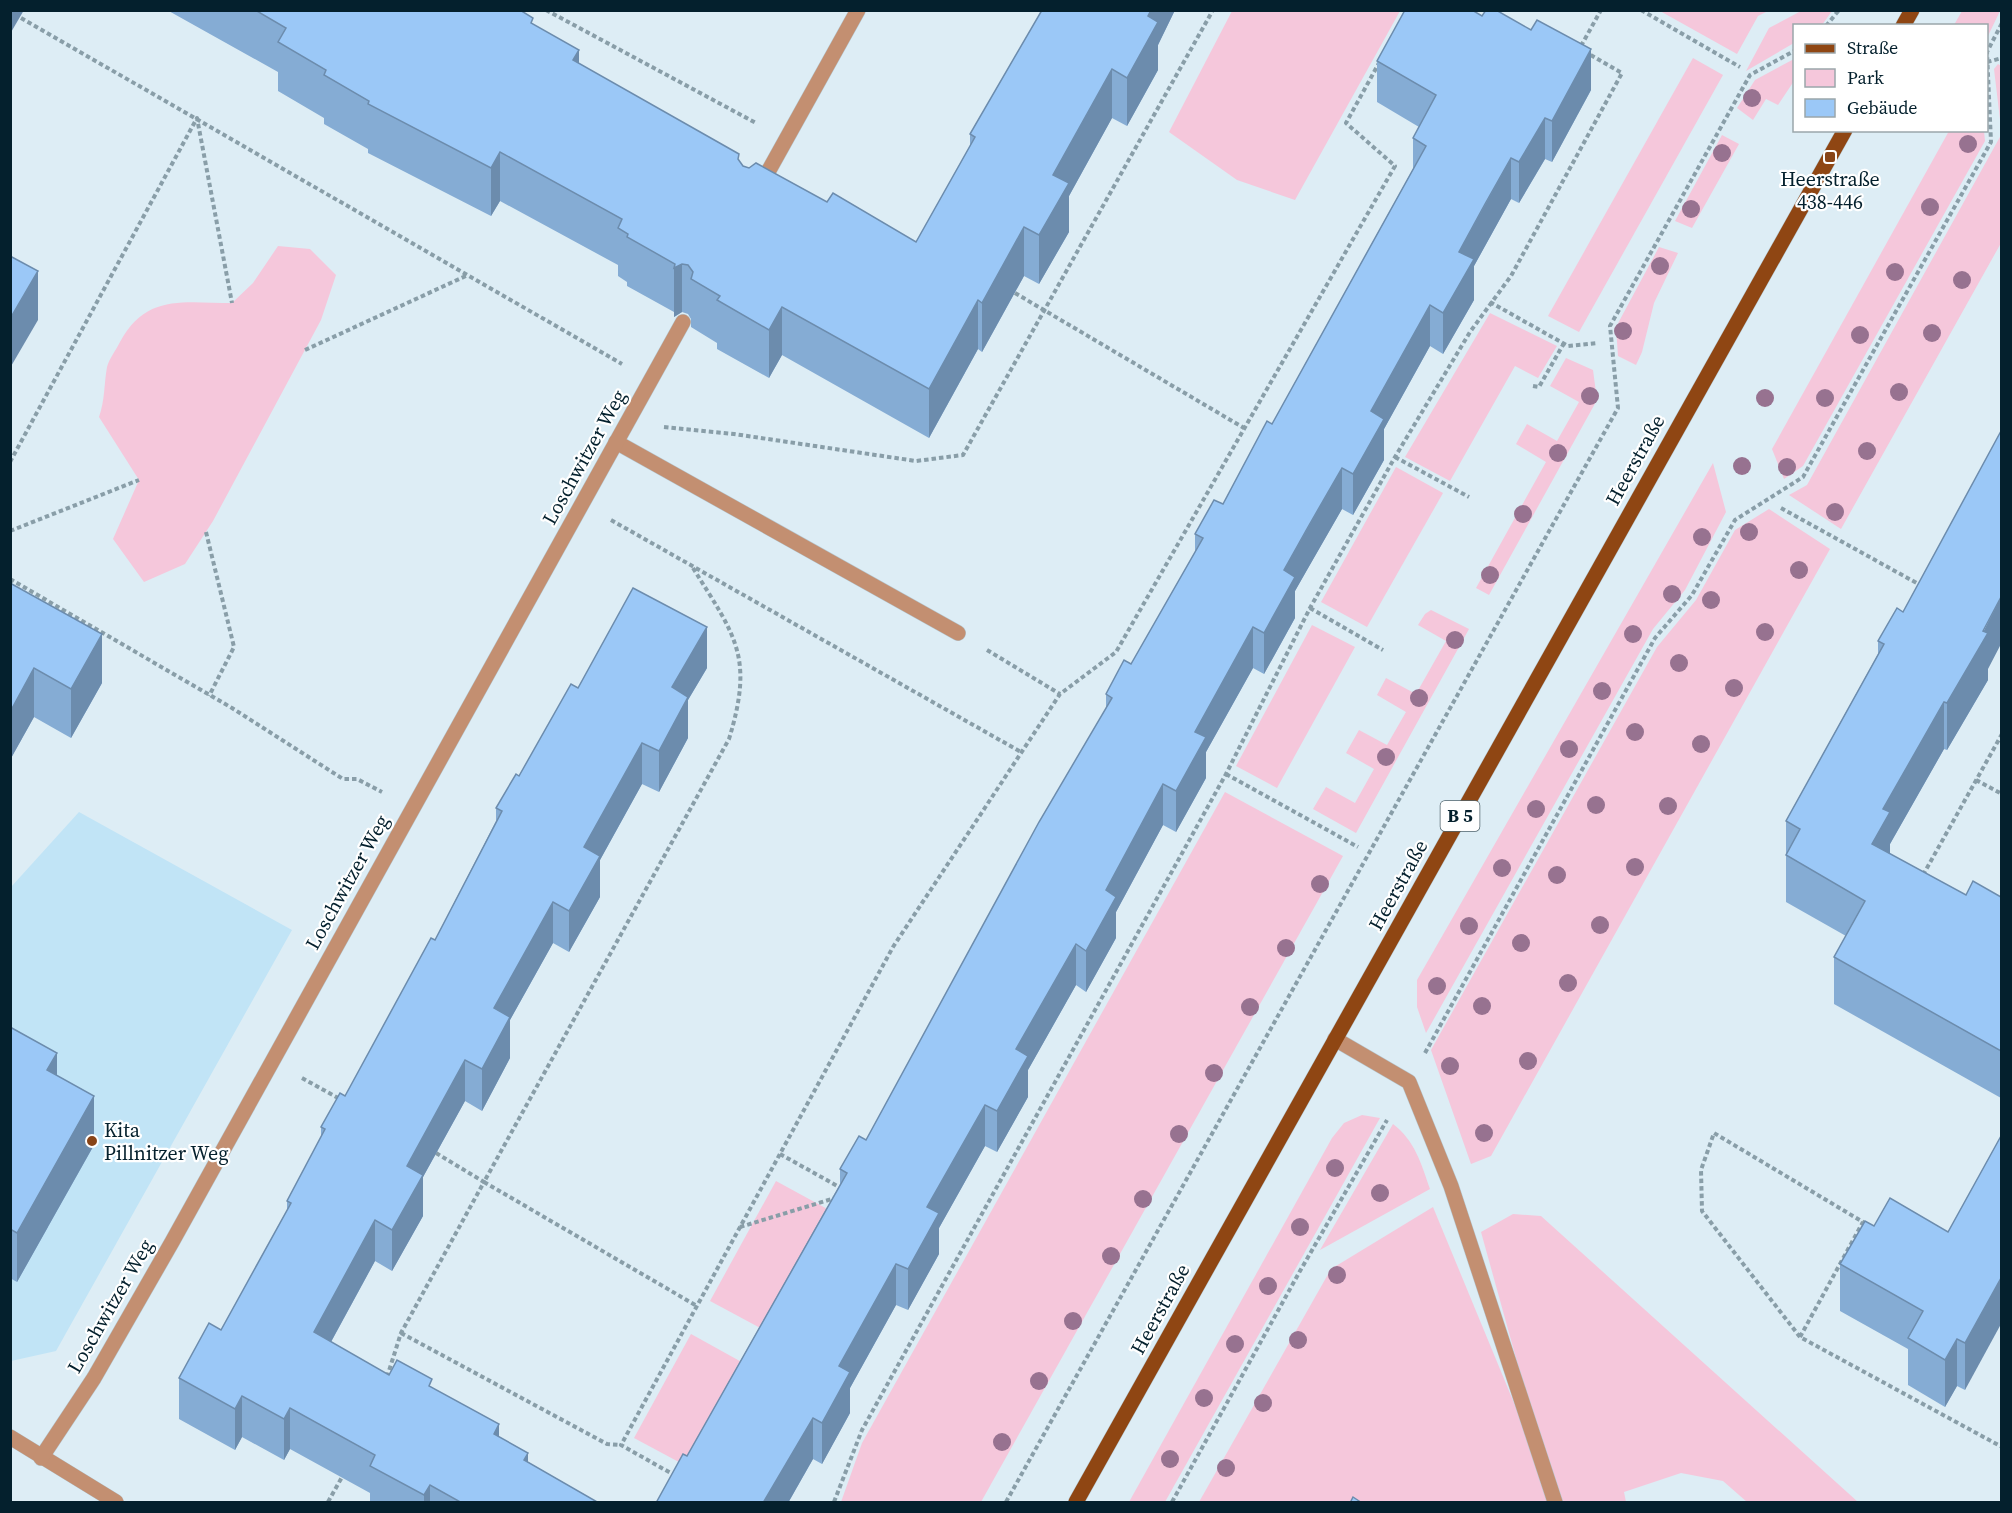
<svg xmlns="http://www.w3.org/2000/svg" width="2012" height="1513" font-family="'Source Serif 4',serif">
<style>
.built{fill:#c1e4f6}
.green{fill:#f5c7db}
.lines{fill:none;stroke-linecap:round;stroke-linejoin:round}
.minor-casing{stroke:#b6c8d1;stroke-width:16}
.major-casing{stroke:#b6c8d1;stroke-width:16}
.path{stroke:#899ea8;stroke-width:4;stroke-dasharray:4.5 3;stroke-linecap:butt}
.minor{stroke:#c38f71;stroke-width:15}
.major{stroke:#8f4613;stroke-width:15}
.tree{fill:#977290}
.wall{fill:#85acd4}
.shaded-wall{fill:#6c8cad}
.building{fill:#9bc8f7;stroke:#6c8cad;stroke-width:1.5}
.poi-dot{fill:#884417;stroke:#fff;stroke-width:2}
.labels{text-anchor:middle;stroke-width:4.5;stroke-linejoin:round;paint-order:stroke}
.shield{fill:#fff;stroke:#4f636c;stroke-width:1.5}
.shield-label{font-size:18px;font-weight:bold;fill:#04202d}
.poi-label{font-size:20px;fill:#04202d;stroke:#fff}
.street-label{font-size:20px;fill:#04202d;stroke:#fff}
</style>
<rect width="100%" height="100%" fill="#ddedf5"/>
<!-- built -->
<polygon class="built" points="79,812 292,930 56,1351 11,1361 11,887"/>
<!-- green -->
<g class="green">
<polygon points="1232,11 1400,11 1295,200 1237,180 1169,132"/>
<polygon points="1660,11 1768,10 1768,11 1758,16 1737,54"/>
<polygon points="1801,11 1832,11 1822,25 1794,26 1794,43 1746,71 1769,28"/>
<polygon points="1962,11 1962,10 2000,11 1987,38 1986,26 1954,25"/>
<polygon points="1693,58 1723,75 1579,332 1548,316"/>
<polygon points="1794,59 1794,81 1778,105 1766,99 1753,120 1737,108 1755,80"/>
<polygon points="1998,64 2001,66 2001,128 1994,69"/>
<polygon points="1949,131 1984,131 1985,141 1803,466 1784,479 1772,449"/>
<polygon points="1722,135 1739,144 1692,228 1675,221"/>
<polygon points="2001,135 2001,243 1841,529 1789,495 1807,485"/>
<path d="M 278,246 L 310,249 L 336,275 L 321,320 L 213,521 L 185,564 L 144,582 L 113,539 L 139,480 L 99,417 C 105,400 104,384 107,367 C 109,359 116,350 120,342 C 146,293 185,303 232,303 L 253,283 Z"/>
<polygon points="1659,247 1678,253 1654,303 1642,352 1636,365 1618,356 1616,327"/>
<polygon points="1490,313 1557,346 1538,378 1515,366 1450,481 1405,457"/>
<polygon points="1566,358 1593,370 1597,400 1489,595 1476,588 1546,462 1516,444 1527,424 1557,441 1579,402 1550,386"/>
<polygon points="1713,463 1726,512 1685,590 1653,629 1426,1033 1417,1007 1417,980"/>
<polygon points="1396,467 1443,493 1367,627 1321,602"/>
<polygon points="1769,509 1830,549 1491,1156 1471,1164 1431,1050 1657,647 1696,600 1735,530"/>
<polygon points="1431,610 1469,629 1356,833 1313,809 1326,787 1355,803 1374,769 1346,753 1359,730 1387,745 1406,712 1377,695 1386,678 1416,694 1446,641 1418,625 1425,614"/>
<polygon points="1312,625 1355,647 1277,788 1236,766"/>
<polygon points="1225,792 1343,856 981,1502 841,1502 862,1443"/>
<polygon points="1362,1115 1380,1118 1165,1502 1129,1502 1332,1138 1344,1123"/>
<path d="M 1393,1124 C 1415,1141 1421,1163 1430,1189 L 1320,1250 Z"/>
<polygon points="776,1181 831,1211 766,1331 710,1301"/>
<polygon points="1433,1207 1555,1502 1199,1502 1331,1269"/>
<polygon points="1513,1214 1541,1216 1858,1502 1747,1502 1723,1481 1681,1473 1624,1492 1626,1502 1556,1502 1481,1232"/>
<polygon points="691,1334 747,1365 690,1468 634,1438"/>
</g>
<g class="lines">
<!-- minor casing -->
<g class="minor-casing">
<g id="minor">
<polyline points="759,188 858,10"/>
<polyline points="616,442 958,633"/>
<polyline points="1335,1039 1409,1082 1451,1186 1555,1502"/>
<polyline points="10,1437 116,1502"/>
<polyline points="41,1458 94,1378 172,1242 683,322"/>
</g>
</g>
<!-- major casing -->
<g class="major-casing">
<g id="major">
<polyline points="1903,26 1912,10"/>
<polyline points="1076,1502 1845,130"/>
</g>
</g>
<!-- path -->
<g class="path">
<polyline points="546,10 756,123"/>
<polyline points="1641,10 1740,67"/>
<polyline points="21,18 622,364"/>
<polyline points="1826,26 1839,10"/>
<polyline points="1581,46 1601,10"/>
<polyline points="1987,62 2002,58"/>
<polyline points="1015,293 1244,428"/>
<polyline points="1490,302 1568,346 1597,343"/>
<polyline points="305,350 468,275"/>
<polyline points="1533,386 1539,387 1564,343"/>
<polyline points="664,427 734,434 916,461 963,455 1213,10"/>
<polyline points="1395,457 1469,497"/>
<polyline points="10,462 197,118 232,303"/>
<polyline points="1781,508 1922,586"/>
<polyline points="611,520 1021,752"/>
<polyline points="10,531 139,480"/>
<polyline points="206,532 234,647 209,696"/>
<path d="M 693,568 C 736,637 754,657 729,739 L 484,1182 L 697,1306"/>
<polyline points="10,579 232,708 343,779 357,779 382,792"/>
<polyline points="1310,608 1383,650"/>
<polyline points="987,650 1060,694"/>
<polyline points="1226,774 1358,847"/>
<polyline points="1976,780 2002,794"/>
<polyline points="1923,875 2002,734"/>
<polyline points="1425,1053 1655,638 1692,595 1735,520 1803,477 1991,142 1987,52 2002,23"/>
<polyline points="302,1078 340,1099"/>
<polyline points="780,1154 841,1188"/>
<polyline points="740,1227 835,1198"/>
<polyline points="401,1333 607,1444 621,1445"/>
<polyline points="1800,1337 1863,1222 1714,1133 1701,1170 1702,1211 1800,1337 2002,1447"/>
<polyline points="387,1377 401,1333 484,1182 436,1153"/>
<polyline points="676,1476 621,1445 893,947 1060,694 1116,652 1395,166 1346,123 1379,63"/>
<polyline points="328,1502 342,1477"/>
<polyline points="834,1502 862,1430 1226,774 1310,608 1395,457 1470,332 1511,276 1622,73 1589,54"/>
<polyline points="1006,1502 1618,408 1610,326 1750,75 1794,51"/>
<polyline points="1172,1502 1300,1271 1387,1120"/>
</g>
<!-- minor -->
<use href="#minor" class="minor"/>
<!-- major -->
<use href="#major" class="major"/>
</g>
<!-- trees -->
<g class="tree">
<circle cx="1752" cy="98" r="9"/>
<circle cx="1968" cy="144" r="9"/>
<circle cx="1722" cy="153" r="9"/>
<circle cx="1930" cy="207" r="9"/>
<circle cx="1691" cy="209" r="9"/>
<circle cx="1660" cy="266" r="9"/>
<circle cx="1895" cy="272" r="9"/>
<circle cx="1962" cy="280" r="9"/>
<circle cx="1623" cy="331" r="9"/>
<circle cx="1932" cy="333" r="9"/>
<circle cx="1860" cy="335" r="9"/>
<circle cx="1899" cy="392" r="9"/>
<circle cx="1590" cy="396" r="9"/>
<circle cx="1765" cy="398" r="9"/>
<circle cx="1825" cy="398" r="9"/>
<circle cx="1867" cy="451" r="9"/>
<circle cx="1558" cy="453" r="9"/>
<circle cx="1742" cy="466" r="9"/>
<circle cx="1787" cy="467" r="9"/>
<circle cx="1835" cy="512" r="9"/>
<circle cx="1523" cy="514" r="9"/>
<circle cx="1749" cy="532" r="9"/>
<circle cx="1702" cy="537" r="9"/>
<circle cx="1799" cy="570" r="9"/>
<circle cx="1490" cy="575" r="9"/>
<circle cx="1672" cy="594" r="9"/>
<circle cx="1711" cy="600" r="9"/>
<circle cx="1765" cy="632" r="9"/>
<circle cx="1633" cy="634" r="9"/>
<circle cx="1455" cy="640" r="9"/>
<circle cx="1679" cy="663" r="9"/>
<circle cx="1734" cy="688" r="9"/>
<circle cx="1602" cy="691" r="9"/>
<circle cx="1419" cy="698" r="9"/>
<circle cx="1635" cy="732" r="9"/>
<circle cx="1701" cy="744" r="9"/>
<circle cx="1569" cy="749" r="9"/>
<circle cx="1386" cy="757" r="9"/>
<circle cx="1596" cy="805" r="9"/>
<circle cx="1668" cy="806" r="9"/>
<circle cx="1536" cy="809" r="9"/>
<circle cx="1635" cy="867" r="9"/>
<circle cx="1502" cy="868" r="9"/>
<circle cx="1557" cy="875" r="9"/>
<circle cx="1320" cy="884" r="9"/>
<circle cx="1600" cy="925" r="9"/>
<circle cx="1469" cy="926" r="9"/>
<circle cx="1521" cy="943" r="9"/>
<circle cx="1286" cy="948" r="9"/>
<circle cx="1568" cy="983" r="9"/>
<circle cx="1437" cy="986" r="9"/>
<circle cx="1482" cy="1006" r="9"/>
<circle cx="1250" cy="1007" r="9"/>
<circle cx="1528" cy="1061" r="9"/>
<circle cx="1450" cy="1066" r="9"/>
<circle cx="1214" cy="1073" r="9"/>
<circle cx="1484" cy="1133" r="9"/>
<circle cx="1179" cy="1134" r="9"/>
<circle cx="1335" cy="1168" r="9"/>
<circle cx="1380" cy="1193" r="9"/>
<circle cx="1143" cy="1199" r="9"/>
<circle cx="1300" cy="1227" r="9"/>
<circle cx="1111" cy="1256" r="9"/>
<circle cx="1337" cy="1275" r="9"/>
<circle cx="1268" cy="1286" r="9"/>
<circle cx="1073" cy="1321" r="9"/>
<circle cx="1298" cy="1340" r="9"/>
<circle cx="1235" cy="1344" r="9"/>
<circle cx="1039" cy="1381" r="9"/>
<circle cx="1204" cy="1398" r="9"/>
<circle cx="1263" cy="1403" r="9"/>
<circle cx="1002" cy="1442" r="9"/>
<circle cx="1170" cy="1459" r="9"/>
<circle cx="1226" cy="1468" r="9"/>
</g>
<!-- wall -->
<g class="wall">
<polygon points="167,10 520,10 533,24 579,63 739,161 743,166 916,242 970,147 970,134 1042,10 1175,10 1158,45 1158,70 1127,126 1112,118 1069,196 1069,232 1039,284 1024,276 982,352 978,349 929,438 782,355 769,378 717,349 717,343 691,327 691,319 688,314 682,312 674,317 674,312 627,286 627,282 618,276 618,265 500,201 491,216 368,153 368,149 324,124 324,118 278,91 278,72"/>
<polygon points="1377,61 1591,90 1552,162 1545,159 1519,203 1511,199 1474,266 1474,300 1443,354 1430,346 1384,429 1384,460 1353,515 1342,509 1308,568 1295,591 1295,618 1264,674 1253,668 1206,752 1206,778 1176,832 1163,825 1116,912 1116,938 1086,992 1076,985 1028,1070 1028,1097 997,1152 985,1146 939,1228 939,1254 908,1310 896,1305 850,1388 850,1413 822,1464 813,1459 788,1503 656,1503 687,1456 840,1184 840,1169 866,1140 1106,710 1106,694 1131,664 1195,552 1195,534 1223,504 1272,424 1413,169 1413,138 1419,127 1377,102"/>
<polygon points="10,583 102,683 71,738 34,717 10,760"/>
<polygon points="1903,612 1988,669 1988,680 1947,750 1944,749 1890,844 1890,854 1966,895 2001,897 2001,1098 1834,1004 1834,957 1846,936 1786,902 1786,821 1878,654 1878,641"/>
<polygon points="707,668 688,700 688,738 659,792 642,784 600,860 600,897 569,952 553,943 510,1020 510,1058 482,1111 465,1101 423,1177 423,1216 392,1271 375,1261 331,1342 389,1375 432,1387 499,1437 528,1462 599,1503 370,1503 370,1493 290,1449 284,1460 242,1437 235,1450 179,1419 179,1378 221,1330 287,1210 287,1201 321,1138 321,1127 345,1096 435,940 496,821 496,808 519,776 578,688"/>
<polygon points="10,1027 57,1076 94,1145 17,1282 10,1278"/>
<polygon points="2001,1136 1965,1390 1957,1386 1945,1407 1908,1385 1908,1349 1840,1311 1840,1264 1874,1226 1948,1232"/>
</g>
<!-- shaded-wall -->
<g class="shaded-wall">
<polygon points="10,10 24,10 10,34"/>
<polygon points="1151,10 1175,10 1158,45 1158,70 1127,126 1127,78 1148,16"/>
<polygon points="1591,49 1591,90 1552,162 1552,121"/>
<polygon points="579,50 579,98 573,60"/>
<polygon points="1112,69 1112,118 1069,196 1069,232 1039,284 1039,235 1053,175"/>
<polygon points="1545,118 1545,159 1519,203 1519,162"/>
<polygon points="500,152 500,201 491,216 491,168"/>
<polygon points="1511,158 1511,199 1474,266 1474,300 1443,354 1443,313 1459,252"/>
<polygon points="1024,227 1024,276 982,352 982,303"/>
<polygon points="682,264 682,312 674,317 674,268"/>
<polygon points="38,271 38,320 10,368 10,319"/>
<polygon points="978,300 978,349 929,438 929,389"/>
<polygon points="1430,305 1430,346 1384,429 1384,460 1353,515 1353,474 1371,411"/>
<polygon points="782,307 782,355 769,378 769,330"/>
<polygon points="1342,468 1342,509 1295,591 1295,618 1264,674 1264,633 1284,570"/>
<polygon points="2001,597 2001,644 1988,669 1988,680 1947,750 1947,703"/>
<polygon points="707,627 707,668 688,700 688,738 659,792 659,751 672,687"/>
<polygon points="1253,627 1253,668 1206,752 1206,778 1176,832 1176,791 1195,732"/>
<polygon points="102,634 102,683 71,738 71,689"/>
<polygon points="34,668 34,717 10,760 10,712"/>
<polygon points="1944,702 1944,749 1890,844 1890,859 1872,844 1883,809"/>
<polygon points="642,743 642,784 600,860 600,897 569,952 569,911 584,847"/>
<polygon points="1163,784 1163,825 1116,912 1116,938 1086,992 1086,951 1106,890"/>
<polygon points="553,902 553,943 510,1020 510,1058 482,1111 482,1069 494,1008"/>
<polygon points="1076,944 1076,985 1028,1070 1028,1097 997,1152 997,1111 1016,1049"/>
<polygon points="57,1053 57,1102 47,1070"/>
<polygon points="465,1060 465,1101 423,1177 423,1216 392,1271 392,1230 407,1166"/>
<polygon points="94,1096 94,1145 17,1282 17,1233"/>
<polygon points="985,1105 985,1146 939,1228 939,1254 908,1310 908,1269 927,1207"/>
<polygon points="375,1220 375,1261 314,1373 314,1332"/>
<polygon points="896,1264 896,1305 850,1388 850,1413 822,1464 822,1423 839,1366"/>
<polygon points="2001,1278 2001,1324 1965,1390 1965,1343"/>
<polygon points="1957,1339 1957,1386 1945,1407 1945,1360"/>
<polygon points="242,1396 242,1437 235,1450 235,1409"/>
<polygon points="290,1408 290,1449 284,1460 284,1419"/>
<polygon points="813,1418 813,1459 788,1503 763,1503"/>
<polygon points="499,1424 499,1465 494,1434"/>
<polygon points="528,1453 528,1494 524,1460"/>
<polygon points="430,1485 430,1503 424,1503 424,1495"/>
</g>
<!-- building -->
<g class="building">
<polygon points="255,10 520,10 533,18 531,23 579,50 573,60 739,154 738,159 743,166 749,168 756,163 827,202 833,193 916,242 975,137 970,134 1042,10 1151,10 1148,16 1158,22 1127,78 1112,69 1053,175 1069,183 1039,235 1024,227 982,303 978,300 929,389 782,307 769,330 717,300 720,296 691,279 693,272 688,265 682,264 674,268 675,264 627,237 628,234 618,228 622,219 500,152 491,168 368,104 369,101 324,75 326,70 278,42 286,28"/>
<polygon points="1405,10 1472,10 1482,16 1486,10 1496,10 1531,30 1537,20 1591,49 1552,121 1545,118 1519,162 1511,158 1485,204 1459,252 1474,259 1443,313 1430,305 1371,411 1384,419 1353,474 1342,468 1308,527 1284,570 1295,577 1264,633 1253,627 1195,732 1206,737 1176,791 1163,784 1106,890 1116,897 1086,951 1076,944 1016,1049 1028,1056 997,1111 985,1105 927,1207 939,1213 908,1269 896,1264 839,1366 850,1372 822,1423 813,1418 763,1503 656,1503 683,1454 687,1456 847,1173 840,1169 859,1136 866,1140 1039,822 1112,698 1106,694 1124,660 1131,664 1203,538 1195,534 1214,500 1223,504 1267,421 1272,424 1426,146 1413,138 1436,95 1377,61"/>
<polygon points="10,256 38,271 10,319"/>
<polygon points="2001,431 2001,597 1983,631 1988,633 1947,703 1944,702 1883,809 1890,812 1872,844 1966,895 1973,881 2001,897 2001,1051 1834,957 1865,901 1786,855 1800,829 1786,821 1884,644 1878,641 1897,608 1903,612"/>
<polygon points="10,583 102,634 71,689 34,668 10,712"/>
<polygon points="633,588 707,627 672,687 688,697 659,751 642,743 584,847 600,856 569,911 553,902 494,1008 510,1017 482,1069 465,1060 407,1166 423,1175 392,1230 375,1220 314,1332 389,1375 397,1360 432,1379 429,1386 499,1424 494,1434 528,1453 524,1460 599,1503 462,1503 430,1485 424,1495 370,1466 375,1455 290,1408 284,1419 242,1396 235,1409 179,1378 209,1323 221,1330 291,1203 287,1201 325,1129 321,1127 340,1093 345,1096 431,938 435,940 502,811 496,808 516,774 519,776 571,684 578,688"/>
<polygon points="10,1027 57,1053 47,1070 94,1096 17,1233 10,1229"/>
<polygon points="2001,1136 2001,1278 1965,1343 1957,1339 1945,1360 1908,1338 1923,1311 1840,1264 1865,1221 1874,1226 1890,1198 1948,1232"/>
<polygon points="1353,1497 1362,1503 1350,1503"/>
</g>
<!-- markers -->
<g class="poi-dot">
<rect x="1824" y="151" width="12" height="12" rx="3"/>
<circle cx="92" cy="1141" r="6"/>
</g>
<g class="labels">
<!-- shield labels -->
<rect class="shield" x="1440.5" y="801" width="39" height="30" rx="4.5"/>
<g class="shield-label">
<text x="1460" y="822">B 5</text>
</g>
<!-- poi labels -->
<g class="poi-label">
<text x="1830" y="186">Heerstraße<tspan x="1830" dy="23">438-446</tspan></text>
<text x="104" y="1137" text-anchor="start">Kita<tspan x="104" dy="23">Pillnitzer Weg</tspan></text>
</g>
<!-- street labels -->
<g class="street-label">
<text transform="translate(584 457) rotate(-61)" y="7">Loschwitzer Weg</text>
<text transform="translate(1635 460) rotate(-61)" y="7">Heerstraße</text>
<text transform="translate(347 882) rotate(-61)" y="7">Loschwitzer Weg</text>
<text transform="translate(1398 885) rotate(-61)" y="7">Heerstraße</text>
<text transform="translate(110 1306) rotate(-60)" y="7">Loschwitzer Weg</text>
<text transform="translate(1160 1309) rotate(-61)" y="7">Heerstraße</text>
</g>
</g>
<!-- border -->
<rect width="2012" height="1513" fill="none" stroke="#04202d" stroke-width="24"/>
<!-- legend -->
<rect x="1793" y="24" width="195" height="108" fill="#ffffff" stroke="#9ba6ab" stroke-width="1.5"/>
<rect x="1805" y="44" width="30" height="9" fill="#8f4613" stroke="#9ba6ab" stroke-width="1.5"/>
<text x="1847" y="54" font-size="18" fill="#04202d">Straße</text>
<rect x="1805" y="69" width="30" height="18" fill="#f5c7db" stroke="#9ba6ab" stroke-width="1.5"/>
<text x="1847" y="84" font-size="18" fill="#04202d">Park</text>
<rect x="1805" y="99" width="30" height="18" fill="#9bc8f7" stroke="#9ba6ab" stroke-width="1.5"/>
<text x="1847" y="114" font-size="18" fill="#04202d">Gebäude</text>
</svg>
